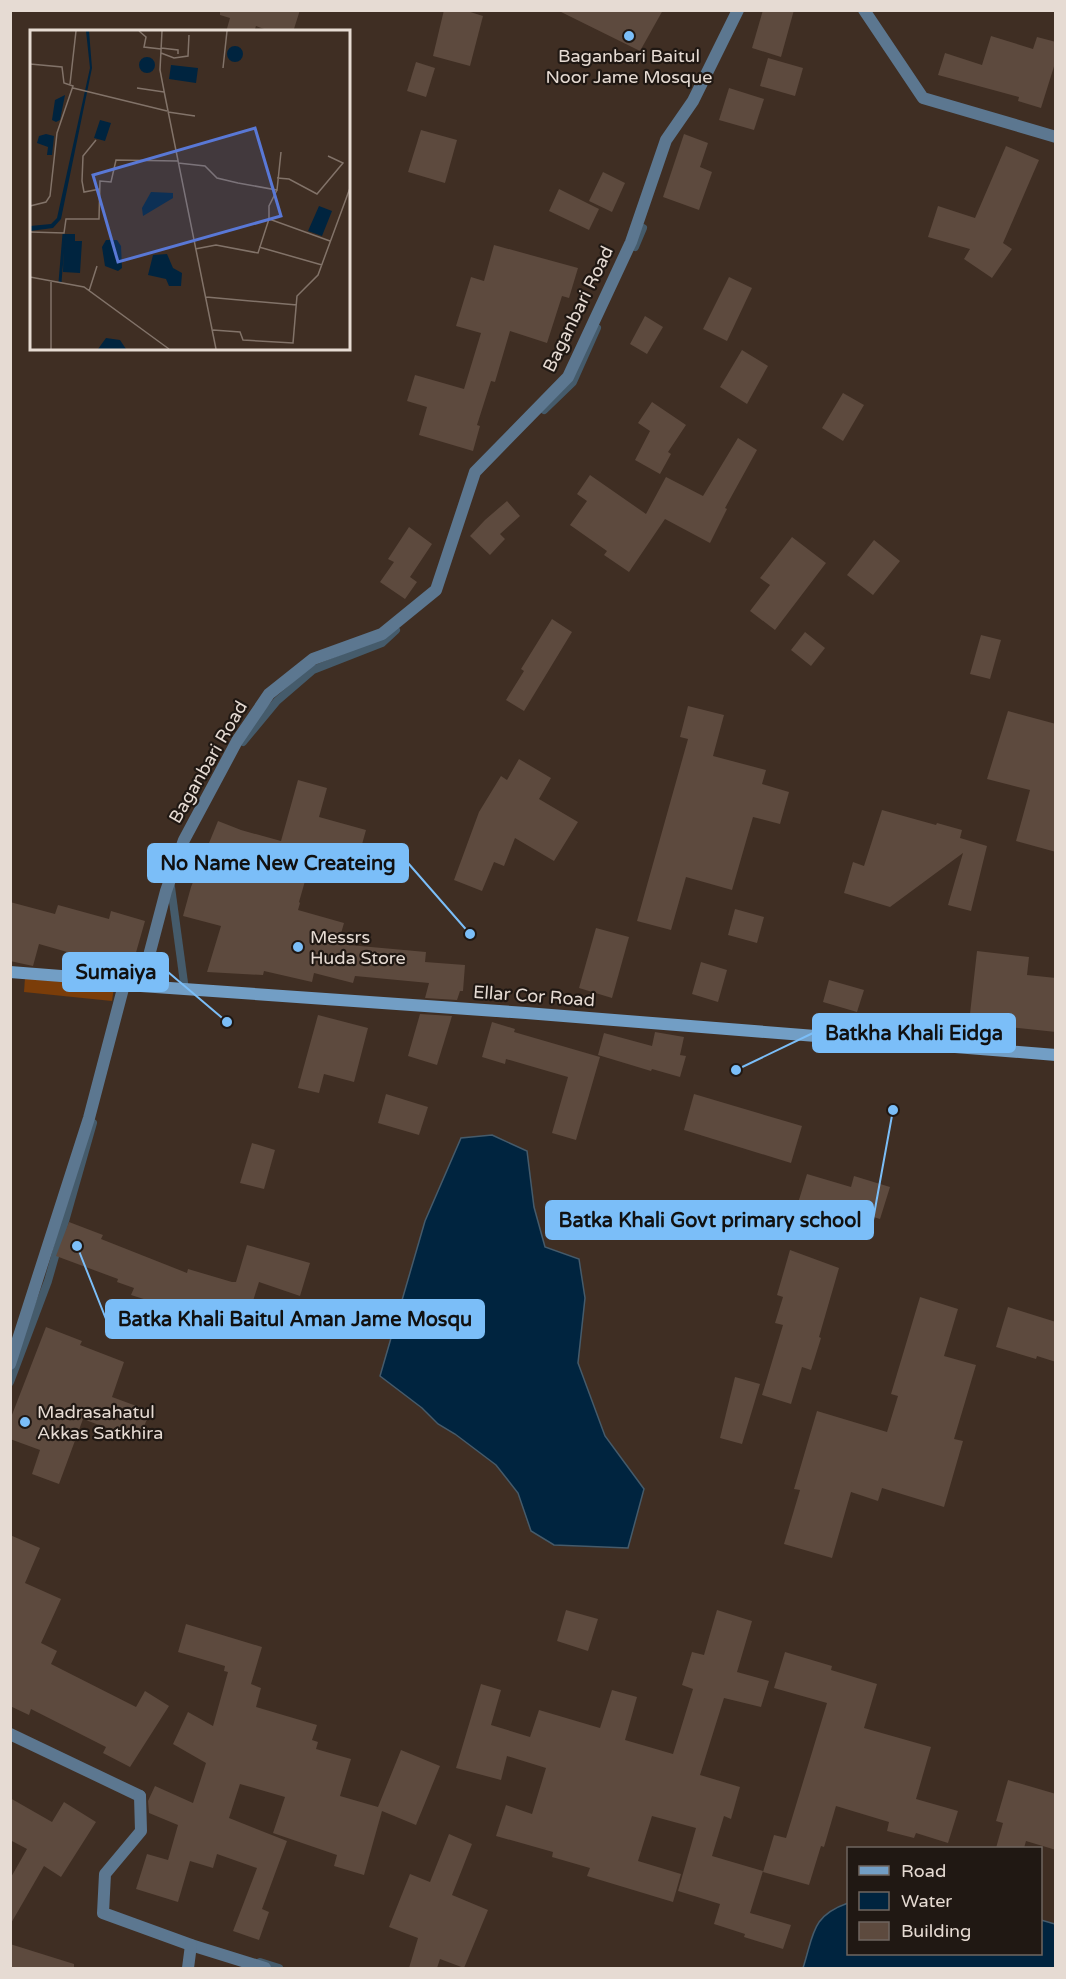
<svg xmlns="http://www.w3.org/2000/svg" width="1066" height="1979" font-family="'Varela Round',sans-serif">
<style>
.green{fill:#7b3d09}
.water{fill:#00243f;stroke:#455b6b;stroke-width:1.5}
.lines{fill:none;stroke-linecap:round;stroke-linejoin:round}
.stream{stroke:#455b6b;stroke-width:8}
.building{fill:#5d4a3e}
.minor{stroke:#5c7790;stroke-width:12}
.tertiary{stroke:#5c7790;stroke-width:12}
.secondary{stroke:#729ec5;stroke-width:12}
.poi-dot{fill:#7bbef8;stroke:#201813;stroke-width:2}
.labels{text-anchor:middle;stroke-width:4.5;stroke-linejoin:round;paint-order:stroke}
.poi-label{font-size:18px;fill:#e6dbd3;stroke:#201813;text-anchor:start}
.street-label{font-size:18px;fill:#e6dbd3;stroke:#201813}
.inset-river{fill:none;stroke:#00243f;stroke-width:3}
.inset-road{fill:none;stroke:#827369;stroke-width:1.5}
.view{fill:#5978d6;fill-opacity:0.15;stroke:#5978d6;stroke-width:3}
.inset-edge{fill:none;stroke:#e6dbd3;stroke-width:3}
.leader{fill:none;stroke:#7bbef8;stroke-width:2}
.callout-dot{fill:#7bbef8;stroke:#201813;stroke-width:2}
.callout{fill:#7bbef8;stroke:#7bbef8;stroke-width:2}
.callout-label{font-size:20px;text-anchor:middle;font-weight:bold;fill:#111}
</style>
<rect width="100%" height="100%" fill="#3f2e23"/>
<!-- green -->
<polygon class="green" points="25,978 114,987 112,1001 24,992"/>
<!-- water -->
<g class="water">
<polygon points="492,1135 527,1151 534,1207 545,1247 579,1259 585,1298 578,1363 605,1436 644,1489 628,1548 554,1545 531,1531 518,1493 496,1465 455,1434 438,1424 422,1408 380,1376 425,1221 461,1138"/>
<path d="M 848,1903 L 848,1954 L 1040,1954 L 1041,1920 L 1055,1924 L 1055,1968 L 803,1968 C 814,1934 811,1916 848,1903 Z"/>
</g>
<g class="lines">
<!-- stream -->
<g class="stream">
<polyline points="635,247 643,228"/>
<polyline points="544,410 573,382 597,328"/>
<polyline points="243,742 277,701 313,670 382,643 396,630"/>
<polyline points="171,887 185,990"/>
<polyline points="10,1382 48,1281 93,1123"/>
<polyline points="260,1962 279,1968"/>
</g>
</g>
<!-- building -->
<g class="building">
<polygon points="220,10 300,10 293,32 272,32 256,26 254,32 226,32 230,18 220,15"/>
<polygon points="444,10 464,10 483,16 470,66 433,56"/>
<polygon points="557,10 663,10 640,51"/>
<polygon points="763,10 794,10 781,57 752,48"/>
<polygon points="991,36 1033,49 1037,37 1056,42 1056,60 1041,108 1018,101 1019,97 938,75 945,53 982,65"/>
<polygon points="768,58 803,68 795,96 760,86"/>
<polygon points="416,62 435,68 426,97 407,91"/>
<polygon points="729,88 764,99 754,130 719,120"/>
<polygon points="421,130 457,140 445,183 408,172"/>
<polygon points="684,134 708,143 700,167 712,172 699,210 663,197"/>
<polygon points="1006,146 1039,160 1003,243 1012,249 992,278 964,259 970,249 928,237 938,206 975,218"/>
<polygon points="603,172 625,183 612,212 589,201"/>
<polygon points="559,189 599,209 589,230 549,211"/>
<polygon points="494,245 578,268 569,298 562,296 547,343 510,331 495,382 491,381 477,425 480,426 473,451 419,435 427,407 407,401 415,375 464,389 481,333 456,326 471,277 484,281"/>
<polygon points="729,277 752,288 727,341 703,329"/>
<polygon points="645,316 663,327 647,354 630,344"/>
<polygon points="742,350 768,366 747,404 720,387"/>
<polygon points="843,393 864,405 843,441 822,428"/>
<polygon points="652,402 686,425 668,452 671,454 660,474 635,460 650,431 638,423"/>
<polygon points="738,438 757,450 725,508 727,509 710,543 665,519 629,572 604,555 607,551 570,525 587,501 577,494 590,475 646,514 666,477 703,496"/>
<polygon points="507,501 520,516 500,534 505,539 490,555 470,536 485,520"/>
<polygon points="409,527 432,544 410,577 417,582 405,599 380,582 394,562 388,559"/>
<polygon points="792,537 826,563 775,630 750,611 770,585 760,578"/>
<polygon points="874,540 900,561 873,595 847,575"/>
<polygon points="552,619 572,632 524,711 506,700 524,671 521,669"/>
<polygon points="805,632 825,648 811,666 791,650"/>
<polygon points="981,635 1001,640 990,679 970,674"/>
<polygon points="688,706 724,715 713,756 766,770 762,784 789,792 780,824 753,817 732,890 686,877 671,930 637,921 688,739 680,737"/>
<polygon points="1008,711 1056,724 1056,852 1016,841 1030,790 987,779"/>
<polygon points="519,759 551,778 539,799 578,822 554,861 515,838 504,866 494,862 482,891 454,880 479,812 501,776 507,780"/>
<polygon points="298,780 327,788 319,817 366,830 356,866 313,853 299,902 300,903 298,910 344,923 338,944 426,952 425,962 465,965 463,991 460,991 457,1000 425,998 429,983 355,976 353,983 314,973 312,982 264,971 263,975 207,972 221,926 183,916 191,887 218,821 241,830 281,841"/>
<polygon points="882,810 936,825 937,823 962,830 960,838 987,846 971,911 948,905 963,853 890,907 844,893 853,862 864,866"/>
<polygon points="10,902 55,914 58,905 109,919 111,911 145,921 131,970 39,944 33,966 10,961"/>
<polygon points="735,909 764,917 757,943 728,935"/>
<polygon points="596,928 629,937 612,998 579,988"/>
<polygon points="977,951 1029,957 1027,975 1056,978 1056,1032 969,1023"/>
<polygon points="701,962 727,970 718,1002 692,994"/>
<polygon points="829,980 864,990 857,1012 823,1002"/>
<polygon points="420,1014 452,1016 437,1065 408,1056"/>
<polygon points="318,1015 368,1028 354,1082 324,1074 319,1093 298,1088"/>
<polygon points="492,1022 515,1029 514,1032 600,1057 576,1140 552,1133 568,1077 506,1059 505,1064 482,1057"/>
<polygon points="655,1032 684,1037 680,1055 686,1056 680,1077 652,1069 651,1071 598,1055 604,1033 652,1046"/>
<polygon points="386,1094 428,1107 419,1135 378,1123"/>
<polygon points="694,1094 802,1126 791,1163 684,1130"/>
<polygon points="252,1143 275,1150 264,1189 240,1183"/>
<polygon points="807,1174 851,1187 854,1176 890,1187 880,1219 835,1205 833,1213 798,1203"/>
<polygon points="69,1222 103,1235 101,1239 187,1273 188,1269 232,1282 236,1282 247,1245 310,1263 300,1296 259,1282 241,1339 216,1332 219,1323 131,1295 134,1288 117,1282 118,1279 56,1256"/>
<polygon points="790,1250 839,1268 819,1337 821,1338 811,1370 802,1367 791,1404 762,1395 783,1325 775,1323 783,1297 777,1295"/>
<polygon points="920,1297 958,1309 944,1356 976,1365 954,1439 963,1441 944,1507 882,1488 878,1501 851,1492 832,1558 784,1544 800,1490 794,1489 817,1411 887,1432 898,1396 891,1394"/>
<polygon points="1008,1307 1056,1322 1056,1362 1037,1356 1036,1359 996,1347"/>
<polygon points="46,1327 82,1341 80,1345 124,1362 112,1397 150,1411 139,1440 83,1419 59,1484 32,1474 40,1450 10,1439 10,1420"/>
<polygon points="735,1377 760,1384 742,1444 720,1438"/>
<polygon points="10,1535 40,1548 25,1583 61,1599 41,1643 57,1651 51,1664 136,1707 145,1691 169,1706 130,1767 103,1753 106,1747 31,1709 29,1715 10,1706"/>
<polygon points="566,1610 598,1619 588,1651 557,1641"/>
<polygon points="717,1610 752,1621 737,1672 769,1681 761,1707 724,1698 700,1775 740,1787 731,1819 724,1816 712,1856 763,1871 750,1913 791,1925 783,1949 744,1937 745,1934 714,1924 720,1904 678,1891 696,1828 652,1816 638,1861 681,1874 673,1902 587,1876 590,1868 552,1857 553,1852 496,1836 506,1805 532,1814 546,1768 507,1756 501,1780 456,1768 481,1684 501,1690 491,1725 530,1737 539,1710 600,1728 612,1690 637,1697 625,1740 673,1754 693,1689 682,1685 692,1652 704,1655"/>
<polygon points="186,1624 262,1647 251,1684 261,1688 256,1707 317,1725 312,1740 318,1742 316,1749 351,1759 340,1796 378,1807 401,1750 440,1766 416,1825 382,1811 364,1875 334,1866 337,1855 273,1833 285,1797 240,1784 229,1818 287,1841 262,1909 269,1912 259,1940 233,1931 257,1868 217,1854 213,1868 190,1861 178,1902 136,1889 147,1854 168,1860 178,1825 149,1813 148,1801 155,1786 193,1803 206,1763 173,1744 188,1712 213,1726 228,1672 224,1671 225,1666 178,1652"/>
<polygon points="785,1652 832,1666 831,1670 877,1684 864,1728 931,1747 916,1799 958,1811 948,1843 916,1833 914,1838 887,1831 889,1822 836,1806 824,1847 821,1846 809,1885 763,1872 774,1835 786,1838 827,1703 774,1688"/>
<polygon points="1008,1780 1056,1794 1056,1850 1026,1841 1024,1848 996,1848 1003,1823 996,1821"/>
<polygon points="10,1798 52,1822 64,1802 96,1822 61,1877 44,1866 10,1925 10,1879 27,1849 10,1840"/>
<polygon points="449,1834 472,1844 452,1895 488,1910 464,1968 440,1959 437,1968 409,1968 418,1938 389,1927 410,1874 430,1882"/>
<polygon points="10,1944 74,1964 74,1968 10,1968"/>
</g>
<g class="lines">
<!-- minor -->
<g class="minor">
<polyline points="10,1364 89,1118 125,981"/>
<polyline points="10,1734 140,1796"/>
</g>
<!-- tertiary -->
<g class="tertiary">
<polyline points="864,10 923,98 1056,137"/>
<polyline points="141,986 166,891 184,840 237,741 269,694 313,659 382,634 436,590 475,472 568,377 631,242 666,140 693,101 738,10"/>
<polyline points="140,1796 141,1831 105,1874 103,1913 191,1945 265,1968"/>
<polyline points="188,1968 191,1945"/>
</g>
<!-- secondary -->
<polyline class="secondary" points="10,972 125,981 141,986 526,1013 1056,1055"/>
</g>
<!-- markers -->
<g class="poi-dot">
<circle cx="629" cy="36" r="6"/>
<circle cx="298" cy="947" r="6"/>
<circle cx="25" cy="1422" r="6"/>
</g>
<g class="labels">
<!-- poi labels -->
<g class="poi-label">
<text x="629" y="62" text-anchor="middle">Baganbari Baitul<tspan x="629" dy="21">Noor Jame Mosque</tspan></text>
<text x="310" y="943">Messrs<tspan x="310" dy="21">Huda Store</tspan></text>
<text x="37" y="1418">Madrasahatul<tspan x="37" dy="21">Akkas Satkhira</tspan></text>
</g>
<!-- street labels -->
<g class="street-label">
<text transform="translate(578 309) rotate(-64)" y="6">Baganbari Road</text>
<text transform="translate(208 762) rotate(-60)" y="6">Baganbari Road</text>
<text transform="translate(534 996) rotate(4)" y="6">Ellar Cor Road</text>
</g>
</g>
<!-- overview -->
<g transform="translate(30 30)">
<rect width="320" height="320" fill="#3f2e23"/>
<path d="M 56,1 L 59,1 L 62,38 L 31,189 L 23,198 L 0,201 L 0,196 L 21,194 L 27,188 L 60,38 ZM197 24a8 8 0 1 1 16 0a8 8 0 1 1-16 0ZM109 35a8 8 0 1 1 16 0a8 8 0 1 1-16 0ZM 141,35 L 168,38 L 166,53 L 139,49 ZM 35,65 L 30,90 L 26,92 L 22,90 L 25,70 ZM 70,90 L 81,93 L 75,111 L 64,108 ZM 16,104 L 24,106 L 22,125 L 17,125 L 18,117 L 7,113 L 9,106 ZM 121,162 L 143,163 L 143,168 L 113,186 L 112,178 ZM 289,176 L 302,181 L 292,206 L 278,201 ZM 34,204 L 45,204 L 45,211 L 52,211 L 50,243 L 33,242 ZM 76,210 L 87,210 L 91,216 L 92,238 L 88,241 L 75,236 L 72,217 ZM 137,224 L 143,238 L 152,243 L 151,256 L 139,256 L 136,249 L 118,245 L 123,225 ZM 76,308 L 90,310 L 96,319 L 68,319 Z" fill="#00243f"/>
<path class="inset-river" d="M 30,252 L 34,204"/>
<path class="inset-road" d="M 109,1 L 116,7 L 114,17 L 131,19M 132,1 L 130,40 L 135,66 L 186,319M 131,18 L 148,20 L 148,24M 131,23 L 144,28 L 158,26 L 159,5M 0,34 L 32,37 L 34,53 L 43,56 L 27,103 L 20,166 L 16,172 L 0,176M 193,38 L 197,1M 40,54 L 46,1M 43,58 L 137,81M 107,58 L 134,62M 138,82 L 165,86M 66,110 L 53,126 L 52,151 L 54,162 L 70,159M 148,133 L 175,136 L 187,148 L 208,153 L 247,160 L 251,122M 247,148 L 259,149 L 287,164 L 313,133 L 298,126M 247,160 L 239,176 L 239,189 L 300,211M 0,202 L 34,203 L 36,189 L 69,189 L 70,151 L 81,152 L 86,130 L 148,131M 229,217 L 292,235M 165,219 L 186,215 L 228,223 L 239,189M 0,247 L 54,257 L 139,319M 21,251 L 21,319M 59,261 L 67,236M 176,267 L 267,275M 183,300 L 210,302 L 213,310 L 263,313 L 267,266 L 288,245 L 320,158"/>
<path class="view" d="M 225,98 L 251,186 L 88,232 L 63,145 Z"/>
<rect width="320" height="320" class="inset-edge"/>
</g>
<!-- callouts -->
<path class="leader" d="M470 934L408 863M227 1022L168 972M736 1070L813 1033M893 1110L873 1220M77 1246L106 1319"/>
<g class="callout-dot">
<circle cx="470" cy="934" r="6"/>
<circle cx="227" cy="1022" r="6"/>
<circle cx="736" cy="1070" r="6"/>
<circle cx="893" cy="1110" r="6"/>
<circle cx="77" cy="1246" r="6"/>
</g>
<g class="callout">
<rect x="148" y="844" width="260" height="38" rx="6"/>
<rect x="63" y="953" width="105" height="38" rx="6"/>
<rect x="813" y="1014" width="202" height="38" rx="6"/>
<rect x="546" y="1201" width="327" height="38" rx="6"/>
<rect x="106" y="1300" width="378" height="38" rx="6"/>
</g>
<g class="callout-label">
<text x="278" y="870">No Name New Createing</text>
<text x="116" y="979">Sumaiya</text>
<text x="914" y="1040">Batkha Khali Eidga</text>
<text x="710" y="1227">Batka Khali Govt primary school</text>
<text x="295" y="1326">Batka Khali Baitul Aman Jame Mosqu</text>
</g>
<!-- border -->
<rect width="1066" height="1979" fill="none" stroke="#e6dbd3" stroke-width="24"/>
<!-- legend -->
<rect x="847" y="1847" width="195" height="108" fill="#201813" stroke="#6f6660" stroke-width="1.5"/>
<rect x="859" y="1866" width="30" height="9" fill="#729ec5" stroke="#6f6660" stroke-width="1.5"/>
<text x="901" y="1877" font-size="18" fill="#e6dbd3">Road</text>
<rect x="859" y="1892" width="30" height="18" fill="#00243f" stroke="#6f6660" stroke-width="1.5"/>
<text x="901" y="1907" font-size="18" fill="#e6dbd3">Water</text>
<rect x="859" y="1922" width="30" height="18" fill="#5d4a3e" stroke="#6f6660" stroke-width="1.5"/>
<text x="901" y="1937" font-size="18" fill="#e6dbd3">Building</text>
</svg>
